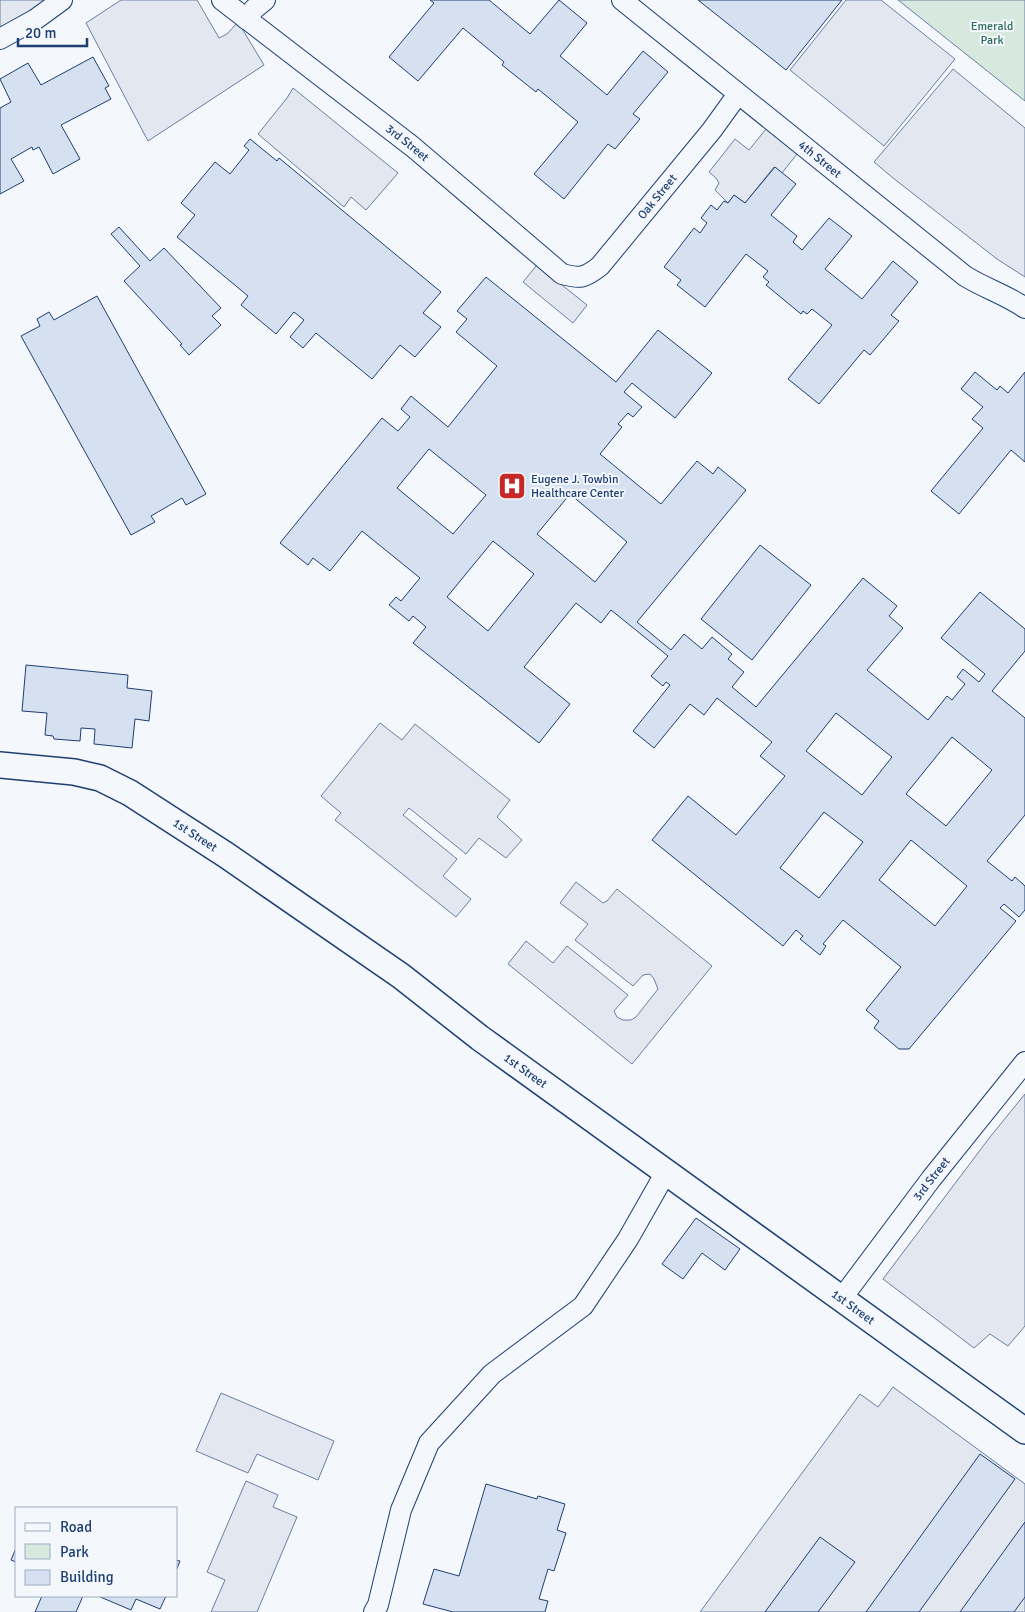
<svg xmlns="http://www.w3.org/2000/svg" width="1025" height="1612" font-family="Signika,sans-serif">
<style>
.green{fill:#d7e8df;stroke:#687fa3}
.parking{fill:#e3e8f0;stroke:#687fa3}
.building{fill:#d5e0f0;stroke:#1d3f73;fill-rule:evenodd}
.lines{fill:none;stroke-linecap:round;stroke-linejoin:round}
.minor-casing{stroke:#1d3f73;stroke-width:22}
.tertiary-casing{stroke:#1d3f73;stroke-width:28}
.minor{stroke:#f4f7fb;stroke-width:20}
.tertiary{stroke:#f4f7fb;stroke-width:25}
.labels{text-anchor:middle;stroke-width:4;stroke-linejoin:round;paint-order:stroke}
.park-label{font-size:12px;fill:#2c6c60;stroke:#f4f7fb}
.street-label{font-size:12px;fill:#1d3f73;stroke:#f4f7fb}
.poi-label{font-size:12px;fill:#1d3f73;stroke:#f4f7fb;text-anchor:start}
</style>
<rect width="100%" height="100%" fill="#f4f7fb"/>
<!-- green -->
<polygon class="green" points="898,0 1025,0 1025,101"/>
<!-- parking -->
<g class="parking">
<polygon points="0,0 48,0 0,28"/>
<polygon points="121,0 197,0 219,38 227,34 238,22 264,65 148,141 86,23"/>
<polygon points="846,0 881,0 955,59 884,146 790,70"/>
<polygon points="953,69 1025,128 1025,277 997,259 893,178 874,162"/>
<polygon points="293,88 398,173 366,210 351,197 344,207 258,134 287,98"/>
<polygon points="766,129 797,154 782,173 774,167 745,203 734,195 728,203 715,190 719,183 716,178 709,172 735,139 749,150"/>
<polygon points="537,265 587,305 573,323 523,282"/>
<polygon points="380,723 402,740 415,724 510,800 497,817 522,840 506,858 479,838 466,854 409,808 403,815 457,859 443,876 471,899 456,917 335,820 341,813 321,796"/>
<polygon points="576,882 603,903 607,901 617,889 712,966 632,1064 508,964 526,941 553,963 567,946 628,995 614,1011 617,1017 623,1020 631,1020 636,1017 658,989 654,979 650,974 643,975 633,986 575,940 588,924 560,903"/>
<polygon points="1025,1094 1025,1326 1008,1346 990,1334 974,1348 883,1279 990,1137"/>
<polygon points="893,1387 1025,1484 1025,1612 700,1612 860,1394 878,1407"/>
<polygon points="221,1393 334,1441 318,1480 257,1454 248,1473 196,1451"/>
<polygon points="246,1481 278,1495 273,1507 297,1517 257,1612 211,1612 225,1580 207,1572"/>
</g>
<!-- building -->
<g class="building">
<polygon points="430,0 489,0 530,34 559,0 587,23 560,56 607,95 643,51 668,72 633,114 640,119 615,149 608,144 564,199 534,174 578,122 538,89 536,92 502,65 504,62 463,28 418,81 389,57 434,3"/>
<polygon points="698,0 842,0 786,70"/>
<polygon points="93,57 109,86 105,88 111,99 61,125 80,159 53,174 39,147 33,150 32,147 11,159 24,181 0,194 0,108 11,102 0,79 28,63 41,85"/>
<polygon points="250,139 277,161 279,158 441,292 423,313 441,327 415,357 400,345 372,379 316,333 303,348 290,337 304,320 294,312 276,334 241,305 248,296 177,237 195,215 181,203 215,162 230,174 249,150 244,146"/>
<polygon points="775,167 796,184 771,215 797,236 793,242 802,250 829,218 852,236 825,269 862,299 893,261 918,282 891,315 899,321 870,355 864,350 819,404 788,379 832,325 812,309 807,314 803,311 801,314 766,285 769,282 763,277 768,271 746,254 705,307 677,285 681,280 664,267 694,228 700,233 707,223 701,218 711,205 717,210 724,201 728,203 734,195 745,203"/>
<polygon points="119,227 150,261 164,248 221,308 212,316 221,325 189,355 180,345 182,344 124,281 140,266 111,234"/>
<path d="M 486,277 L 616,382 L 658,330 L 712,373 L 675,418 L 632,383 L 624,392 L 642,407 L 633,417 L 628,413 L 618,424 L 622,427 L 600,454 L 661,504 L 697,461 L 713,474 L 718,467 L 746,490 L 637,622 L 671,650 L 684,634 L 702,649 L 712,637 L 732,654 L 728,659 L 744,672 L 732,687 L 756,707 L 863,578 L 897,606 L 889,616 L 903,628 L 867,670 L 928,720 L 947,696 L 952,700 L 965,684 L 957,677 L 963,669 L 979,682 L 985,674 L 941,638 L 980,592 L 1025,629 L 1025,651 L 992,691 L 1025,718 L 1025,815 L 987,861 L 1012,881 L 1015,877 L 1025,886 L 1025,910 L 1019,917 L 1004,904 L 1000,908 L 1016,921 L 909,1049 L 899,1049 L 874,1028 L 879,1021 L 866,1010 L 901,967 L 843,920 L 823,944 L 826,946 L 820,955 L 800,939 L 803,936 L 796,930 L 783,946 L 652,840 L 688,796 L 736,835 L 785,776 L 760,756 L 772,742 L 717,698 L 704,715 L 690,704 L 654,748 L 633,731 L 670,685 L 666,682 L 663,686 L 651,676 L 668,656 L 611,610 L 601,623 L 576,603 L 524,667 L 570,704 L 539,743 L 413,643 L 426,627 L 413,616 L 409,621 L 389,605 L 396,597 L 401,601 L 420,578 L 362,531 L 330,571 L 313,558 L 308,565 L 280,543 L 382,418 L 398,431 L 410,417 L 401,409 L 411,396 L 448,427 L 497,366 L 456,332 L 467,319 L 457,311 ZM 429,449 L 486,495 L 453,534 L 397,488 ZM 570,494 L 627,542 L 595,582 L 537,534 ZM 493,541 L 534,574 L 488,631 L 447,597 ZM 836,713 L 892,757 L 862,795 L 806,751 ZM 952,737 L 992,770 L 946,826 L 906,794 ZM 824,812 L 863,842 L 819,898 L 780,868 ZM 911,840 L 967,886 L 935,926 L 879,880 Z"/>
<polygon points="97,296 206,494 186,505 182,498 151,516 155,522 131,535 21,336 40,326 37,319 49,312 54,320"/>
<polygon points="975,372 997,390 1000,386 1008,393 1025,372 1025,462 1011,450 959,514 931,491 983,428 972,419 983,407 961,389"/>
<polygon points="760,545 811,585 752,660 701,619"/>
<polygon points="26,665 128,675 127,688 152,691 149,721 135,719 132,748 94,744 95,729 81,728 80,741 54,739 53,736 45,735 47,713 22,711"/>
<polygon points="696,1218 740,1249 725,1270 702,1253 683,1279 662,1264"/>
<polygon points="980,1454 1015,1479 919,1612 866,1612"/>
<polygon points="486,1484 537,1499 538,1496 565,1504 557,1530 566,1533 554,1571 548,1569 539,1599 548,1601 545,1612 453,1612 423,1604 434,1569 459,1576"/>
<polygon points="1025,1522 1025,1597 1014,1612 960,1612"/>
<polygon points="820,1537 855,1562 818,1612 765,1612"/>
<polygon points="16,1548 16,1562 11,1560"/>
<polygon points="176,1560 180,1561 176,1571"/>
<polygon points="42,1596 83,1596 76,1612 35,1612"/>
<polygon points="98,1596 166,1596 160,1609 136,1599 131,1610"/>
</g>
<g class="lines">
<!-- minor casing -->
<g class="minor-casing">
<g id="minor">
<path id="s1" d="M 222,0 L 413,147 L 562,274 C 580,279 585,278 600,266 L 712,130 L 738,94"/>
<path id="s2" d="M 622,0 L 965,276 C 984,288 1007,295 1025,308"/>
<polyline points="246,19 254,9 265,0"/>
<polyline points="0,39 36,19 62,0"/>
<path id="s3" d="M 842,1298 L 931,1179 L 1025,1062"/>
<polyline points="374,1612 378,1605 401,1510 429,1443 492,1374 583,1306 628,1239 666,1172"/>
</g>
</g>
<!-- tertiary casing -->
<g class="tertiary-casing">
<g id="tertiary">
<path id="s4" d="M 0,765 L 74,772 L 100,778 L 130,793 L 226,855 L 401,976 L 480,1038 L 1025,1431"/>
</g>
</g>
<!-- minor -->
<use href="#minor" class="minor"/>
<!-- tertiary -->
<use href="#tertiary" class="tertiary"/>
</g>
<!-- icons -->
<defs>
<g id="hospital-square" transform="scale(1.4375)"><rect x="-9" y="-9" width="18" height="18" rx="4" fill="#c62828" stroke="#f4f7fb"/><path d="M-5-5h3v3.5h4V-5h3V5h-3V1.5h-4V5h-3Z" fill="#fff"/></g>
</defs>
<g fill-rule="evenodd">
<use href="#hospital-square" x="512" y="486"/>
</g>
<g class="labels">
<!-- park labels -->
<g class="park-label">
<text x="992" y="30">Emerald<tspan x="992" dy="14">Park</tspan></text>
</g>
<!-- street labels -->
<g class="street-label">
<text dy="4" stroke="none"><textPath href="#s1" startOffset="234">3rd Street</textPath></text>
<text dy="4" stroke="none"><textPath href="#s2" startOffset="254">4th Street</textPath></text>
<text dy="4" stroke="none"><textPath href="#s1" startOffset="568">Oak Street</textPath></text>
<text dy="4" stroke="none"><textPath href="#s4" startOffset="212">1st Street</textPath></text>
<text dy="4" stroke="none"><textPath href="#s4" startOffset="618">1st Street</textPath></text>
<text dy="4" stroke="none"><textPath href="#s3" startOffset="149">3rd Street</textPath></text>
<text dy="4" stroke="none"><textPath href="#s4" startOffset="1022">1st Street</textPath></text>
</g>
<!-- poi labels -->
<g class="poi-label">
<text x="531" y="483">Eugene J. Towbin<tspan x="531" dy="14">Healthcare Center</tspan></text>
</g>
</g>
<!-- legend -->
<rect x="15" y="1507" width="162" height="90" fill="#f4f7fb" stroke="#9eadc5"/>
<rect x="25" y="1523" width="25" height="8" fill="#f4f7fb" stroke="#9eadc5"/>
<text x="60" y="1532" font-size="15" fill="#1d3f73">Road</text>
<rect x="25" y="1544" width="25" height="15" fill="#d7e8df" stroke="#9eadc5"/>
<text x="60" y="1557" font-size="15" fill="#1d3f73">Park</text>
<rect x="25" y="1570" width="25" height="15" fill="#d5e0f0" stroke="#9eadc5"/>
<text x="60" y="1582" font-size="15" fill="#1d3f73">Building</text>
<!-- scale -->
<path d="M18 38v8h69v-8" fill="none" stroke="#1d3f73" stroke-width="2.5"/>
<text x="25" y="38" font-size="15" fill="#1d3f73" stroke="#f4f7fb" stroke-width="4" paint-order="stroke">20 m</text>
</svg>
